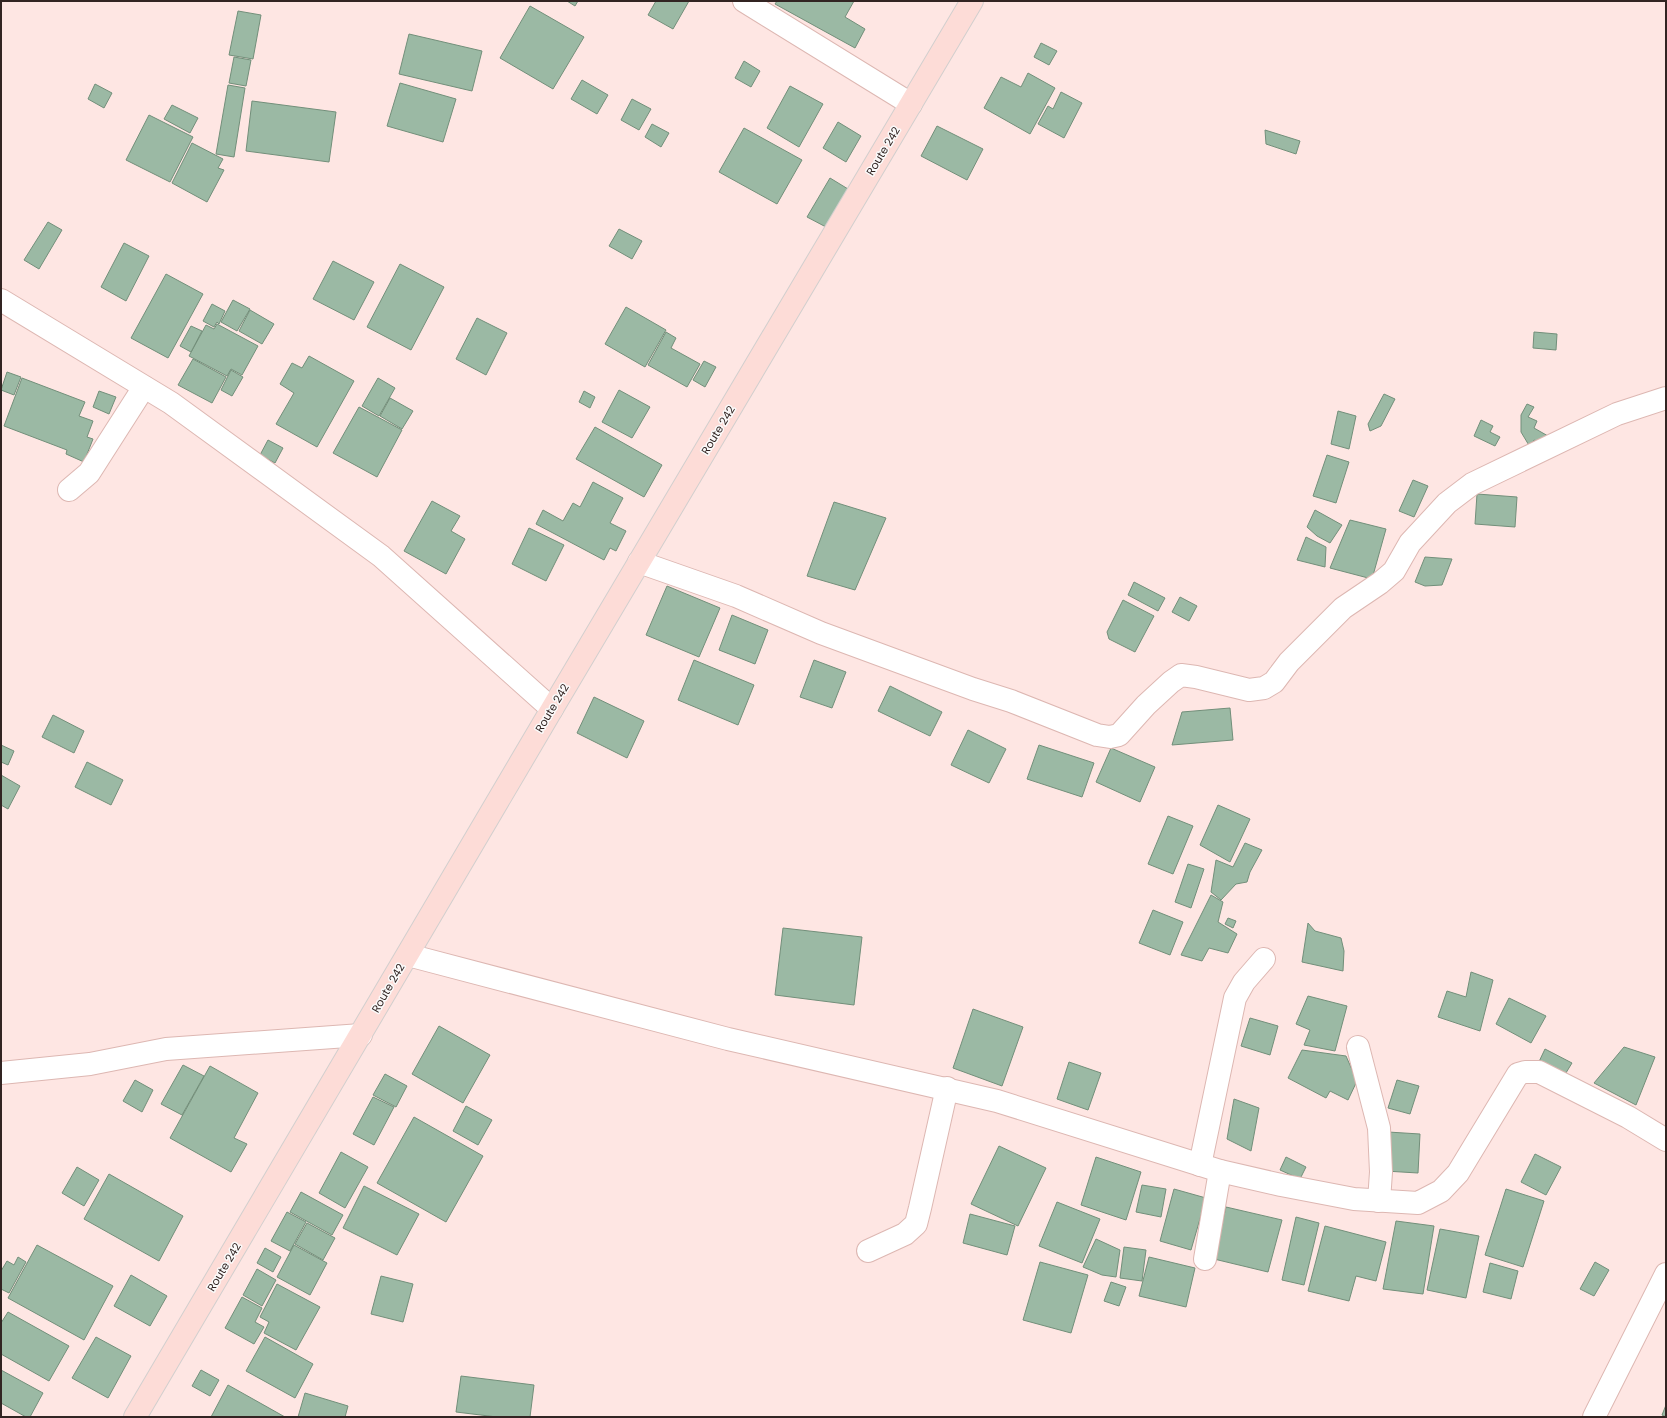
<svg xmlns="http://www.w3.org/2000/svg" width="1667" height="1418" font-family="Poppins,sans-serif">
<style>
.building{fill:#9bb9a4;stroke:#728f7a}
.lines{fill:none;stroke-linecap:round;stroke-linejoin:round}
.minor-casing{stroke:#ddb7b2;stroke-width:24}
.major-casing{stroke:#d2cfce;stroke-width:24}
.minor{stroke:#fff;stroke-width:22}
.major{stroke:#fddcd7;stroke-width:22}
.labels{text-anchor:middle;stroke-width:3;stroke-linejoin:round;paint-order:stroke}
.street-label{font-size:11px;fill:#322422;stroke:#fafafa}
</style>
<rect width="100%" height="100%" fill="#fee6e3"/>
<!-- building -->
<g class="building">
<polygon points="567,1 578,1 575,6"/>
<polygon points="656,1 689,1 673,29 648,15"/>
<polygon points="777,1 854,1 845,17 865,29 855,48 775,4"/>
<polygon points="530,6 584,37 553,89 500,58"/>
<polygon points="238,11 261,15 253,59 229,55"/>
<polygon points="409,34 482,51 472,91 399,74"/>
<polygon points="1041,43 1057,51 1049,65 1034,57"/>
<polygon points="234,57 251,60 246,86 229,83"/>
<polygon points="744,61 760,71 751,87 735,78"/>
<polygon points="1028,73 1055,88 1030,134 984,108 1001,77 1021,87"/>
<polygon points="582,80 608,95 597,114 571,99"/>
<polygon points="400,83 456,99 443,142 387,126"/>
<polygon points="95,84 112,93 104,108 88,99"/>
<polygon points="228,85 245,88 234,157 216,154"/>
<polygon points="790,86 823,104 799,147 767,128"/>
<polygon points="1061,92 1082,103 1064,138 1038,124 1048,106 1053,109"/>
<polygon points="632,99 651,109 639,130 621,120"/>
<polygon points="252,101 336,112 329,162 246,151"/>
<polygon points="172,105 198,118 190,133 164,119"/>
<polygon points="149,115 193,137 170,182 126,160"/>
<polygon points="838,122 861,136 846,162 823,148"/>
<polygon points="652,124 669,133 661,147 645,137"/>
<polygon points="937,126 983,149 967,180 921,156"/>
<polygon points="744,128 802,160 777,204 719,172"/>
<polygon points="1265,130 1300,141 1296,154 1266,144"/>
<polygon points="192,143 223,159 218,168 224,170 207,202 172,183"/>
<polygon points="830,178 848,189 826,227 807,217"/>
<polygon points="48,222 62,230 39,269 24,260"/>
<polygon points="619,229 642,241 632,259 609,246"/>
<polygon points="124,243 149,256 126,301 101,287"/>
<polygon points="333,261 374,282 354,320 313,299"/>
<polygon points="400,264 444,287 411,350 367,327"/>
<polygon points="166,274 203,294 168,358 131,338"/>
<polygon points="233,300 250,309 237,331 221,322"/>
<polygon points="212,304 225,311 219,324 217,322 214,327 203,321"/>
<polygon points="626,307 666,330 645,367 605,344"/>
<polygon points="250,310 274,324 262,344 239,331"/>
<polygon points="477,318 507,333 486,375 456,359"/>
<polygon points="217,324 258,346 242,375 231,369 227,376 189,356 206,325 214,329"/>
<polygon points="191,326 202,331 191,352 180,346"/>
<polygon points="666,332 676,338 671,348 700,364 687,387 648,365"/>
<polygon points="1534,332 1557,334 1556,350 1533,348"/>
<polygon points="309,356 354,381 317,447 276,424 294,393 280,384 292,363 302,368"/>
<polygon points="193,359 226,377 212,403 178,385"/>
<polygon points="704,361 716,367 705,387 693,380"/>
<polygon points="231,370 243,377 232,396 221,390"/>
<polygon points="7,372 21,377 14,395 1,390"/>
<polygon points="22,378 85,402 79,416 93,421 87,437 93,439 84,462 66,454 67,450 4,426"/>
<polygon points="378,378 395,388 379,416 362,406"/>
<polygon points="619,390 650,407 632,438 602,422"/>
<polygon points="99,391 116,397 109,414 93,407"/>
<polygon points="584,391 595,397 590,408 579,402"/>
<polygon points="1384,394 1395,399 1381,426 1370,431 1368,424"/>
<polygon points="390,398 413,411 402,429 380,416"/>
<polygon points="1527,404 1534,407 1528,417 1537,421 1534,428 1548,436 1544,445 1534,440 1530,447 1521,432 1521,415"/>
<polygon points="359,407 402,430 377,477 333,453"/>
<polygon points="1338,411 1356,416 1349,449 1331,444"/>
<polygon points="1481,420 1493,426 1490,432 1500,437 1495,446 1474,436"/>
<polygon points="595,427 662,465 644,497 576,459"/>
<polygon points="268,440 283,448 275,463 260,455"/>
<polygon points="1327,455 1349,462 1336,503 1313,496"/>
<polygon points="1413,480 1428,486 1414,517 1399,511"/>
<polygon points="593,482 623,498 610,523 626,531 616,551 610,548 604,560 536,524 543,510 563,521 573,503 580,507"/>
<polygon points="1477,494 1517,497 1515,527 1475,524"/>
<polygon points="432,501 460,516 451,531 465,539 446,574 404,551"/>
<polygon points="834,502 886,518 855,590 807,576"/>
<polygon points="1315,510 1342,525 1330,543 1317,536 1307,527"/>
<polygon points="1350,520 1386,529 1372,579 1330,568"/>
<polygon points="529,528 564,545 546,581 512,564"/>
<polygon points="1306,537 1326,547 1325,567 1297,560"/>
<polygon points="1425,557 1452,559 1442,585 1425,586 1415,582"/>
<polygon points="1134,582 1165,598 1158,611 1128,595"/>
<polygon points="667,586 720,608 699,657 646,635"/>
<polygon points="1180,597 1197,606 1189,621 1172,612"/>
<polygon points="1123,600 1154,616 1135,652 1109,639 1107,632"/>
<polygon points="732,615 768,630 755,664 719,650"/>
<polygon points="694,660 754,685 738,725 678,700"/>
<polygon points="814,660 846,672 832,708 800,697"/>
<polygon points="890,686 942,712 930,736 878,711"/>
<polygon points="594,697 644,721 627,758 577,733"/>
<polygon points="1230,708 1233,740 1172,745 1182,712"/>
<polygon points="53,715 84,731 74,753 42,737"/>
<polygon points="968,730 1006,749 989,783 951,765"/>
<polygon points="1,745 14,751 8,765 1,762"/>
<polygon points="1039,745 1094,763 1082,797 1027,779"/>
<polygon points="1111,748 1155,767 1140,802 1096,782"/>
<polygon points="87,762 123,780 111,805 75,787"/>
<polygon points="1,775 20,786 8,809 1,805"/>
<polygon points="1218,805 1250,819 1230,862 1200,845"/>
<polygon points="1168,816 1193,826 1173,874 1148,864"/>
<polygon points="1245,843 1262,850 1250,872 1247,882 1236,884 1221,900 1211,892 1216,860 1233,867"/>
<polygon points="1188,864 1204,869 1191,908 1175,902"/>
<polygon points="1211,895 1223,902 1218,922 1237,934 1228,953 1209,948 1202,961 1181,955"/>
<polygon points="1153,910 1183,922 1170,955 1139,943"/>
<polygon points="1228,918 1236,921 1233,928 1225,924"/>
<polygon points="1308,923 1315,931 1341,938 1344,951 1343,971 1302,962"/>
<polygon points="783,928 862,937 854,1005 775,995"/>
<polygon points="1471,972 1493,980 1480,1031 1438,1017 1447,991 1466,997"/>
<polygon points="1308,996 1347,1006 1335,1051 1304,1045 1310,1030 1296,1024"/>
<polygon points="1509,998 1546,1016 1531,1043 1496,1024"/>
<polygon points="973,1009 1023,1027 1002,1086 953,1068"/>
<polygon points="1250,1018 1278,1026 1270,1055 1241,1046"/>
<polygon points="439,1026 490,1055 463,1103 412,1074"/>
<polygon points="1624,1047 1655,1057 1636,1105 1594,1083"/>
<polygon points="1545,1049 1572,1063 1561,1081 1536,1068"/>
<polygon points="1302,1050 1346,1056 1357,1081 1348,1100 1330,1091 1326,1098 1288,1078"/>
<polygon points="1069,1062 1101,1073 1088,1110 1057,1099"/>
<polygon points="183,1065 204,1076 182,1115 161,1104"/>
<polygon points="210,1066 258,1093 234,1138 247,1144 231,1172 170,1138"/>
<polygon points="385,1074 407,1086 396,1107 373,1095"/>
<polygon points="135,1080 153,1090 142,1112 123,1101"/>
<polygon points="1397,1080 1419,1086 1410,1114 1388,1108"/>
<polygon points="373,1097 394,1107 374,1145 353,1134"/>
<polygon points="1234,1099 1259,1108 1251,1151 1227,1139"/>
<polygon points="466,1106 492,1120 478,1145 453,1131"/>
<polygon points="414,1117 483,1156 446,1222 377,1183"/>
<polygon points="1388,1132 1420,1134 1418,1173 1385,1171"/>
<polygon points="999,1146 1046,1168 1018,1226 971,1204"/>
<polygon points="341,1152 368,1167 345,1208 319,1193"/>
<polygon points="1535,1154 1561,1167 1546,1195 1521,1182"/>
<polygon points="1096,1157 1141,1172 1126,1220 1081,1205"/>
<polygon points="1286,1157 1306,1167 1300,1179 1280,1170"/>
<polygon points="77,1167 99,1180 84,1206 62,1193"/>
<polygon points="109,1174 183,1216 159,1261 84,1219"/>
<polygon points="1142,1185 1166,1189 1161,1217 1136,1212"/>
<polygon points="364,1186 419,1214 397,1255 343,1228"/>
<polygon points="1174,1189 1206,1198 1191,1250 1160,1241"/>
<polygon points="1506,1189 1544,1201 1523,1267 1485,1255"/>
<polygon points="301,1192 343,1215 332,1235 290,1212"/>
<polygon points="1057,1202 1100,1219 1082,1263 1039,1246"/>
<polygon points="1226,1207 1282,1220 1268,1272 1214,1259"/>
<polygon points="287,1212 306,1222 290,1251 271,1241"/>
<polygon points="970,1214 1015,1226 1007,1255 963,1243"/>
<polygon points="1296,1217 1319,1223 1304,1285 1282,1280"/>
<polygon points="1396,1221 1434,1226 1423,1294 1383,1289"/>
<polygon points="307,1223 335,1238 323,1260 295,1244"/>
<polygon points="1325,1226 1386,1242 1376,1281 1356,1276 1349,1301 1308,1291"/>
<polygon points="1440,1229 1479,1236 1466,1298 1427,1290"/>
<polygon points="1096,1239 1120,1250 1116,1277 1102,1275 1083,1267"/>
<polygon points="37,1245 113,1286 84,1340 8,1298"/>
<polygon points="294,1245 327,1263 310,1295 277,1277"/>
<polygon points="1124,1247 1146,1250 1142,1281 1120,1278"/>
<polygon points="265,1248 281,1257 273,1272 257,1263"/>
<polygon points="18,1257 26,1262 9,1293 1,1289 1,1271 7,1261 14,1265"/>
<polygon points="1149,1257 1195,1268 1186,1307 1139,1296"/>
<polygon points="1040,1262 1088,1275 1071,1333 1023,1320"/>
<polygon points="1595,1262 1609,1270 1594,1296 1580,1289"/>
<polygon points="1490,1263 1518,1271 1511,1299 1483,1292"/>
<polygon points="257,1269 276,1280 262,1306 243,1295"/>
<polygon points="131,1275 167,1296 150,1326 114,1306"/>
<polygon points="381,1276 413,1284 403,1322 371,1314"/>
<polygon points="1111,1282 1126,1287 1119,1306 1104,1301"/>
<polygon points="277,1284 320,1307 296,1350 264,1333 269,1322 260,1317"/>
<polygon points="242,1297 262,1308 255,1322 264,1327 254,1344 225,1328"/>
<polygon points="8,1312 69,1346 49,1381 1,1354 1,1323"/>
<polygon points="96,1337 131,1356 108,1398 72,1378"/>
<polygon points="265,1337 313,1364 295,1398 246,1371"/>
<polygon points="1,1370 43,1393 30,1417 26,1417 1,1403"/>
<polygon points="201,1370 219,1380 210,1396 192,1386"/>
<polygon points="461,1376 534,1385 530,1417 497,1417 456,1412"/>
<polygon points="228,1385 285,1417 211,1417"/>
<polygon points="305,1393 348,1406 345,1417 298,1417"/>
<polygon points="1666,1405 1666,1417 1662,1415"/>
</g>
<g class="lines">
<!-- minor casing -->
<g class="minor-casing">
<g id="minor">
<polyline points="744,1 911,104"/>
<polyline points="1,300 171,403 381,556 552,709"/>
<polyline points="69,490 89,473 144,387"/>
<polyline points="639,562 736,596 821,633 973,689 1011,701 1097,735 1110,737 1119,735 1146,705 1171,682 1181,675 1196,677 1249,690 1264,688 1274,682 1289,662 1343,608 1380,583 1394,571 1410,543 1447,503 1472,484 1617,414 1666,398"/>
<polyline points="408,955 728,1039 997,1101 1220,1171 1281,1185 1354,1199 1418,1203 1441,1191 1458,1173 1518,1074 1525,1072 1539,1072 1628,1117 1666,1140"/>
<polyline points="1358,1047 1379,1128 1381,1172 1379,1201"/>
<polyline points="1,1073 90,1064 166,1049 361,1035"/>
<polyline points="1200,1165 1235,998 1244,982 1264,959"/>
<polyline points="868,1251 905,1234 916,1224 920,1208 947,1088"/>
<polyline points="1205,1259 1220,1171"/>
<polyline points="1594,1417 1666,1274"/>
</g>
</g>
<!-- major casing -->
<g class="major-casing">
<polyline id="major" points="135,1417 552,709 972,1"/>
</g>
<!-- minor -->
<use href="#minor" class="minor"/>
<!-- major -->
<use href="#major" class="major"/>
</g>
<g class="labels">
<!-- street labels -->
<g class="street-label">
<text transform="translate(883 151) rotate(-59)" y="4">Route 242</text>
<text transform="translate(718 430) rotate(-59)" y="4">Route 242</text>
<text transform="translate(552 708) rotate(-59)" y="4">Route 242</text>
<text transform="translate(388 988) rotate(-60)" y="4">Route 242</text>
<text transform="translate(224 1267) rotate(-59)" y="4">Route 242</text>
</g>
</g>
<!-- border -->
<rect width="1667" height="1418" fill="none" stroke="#322422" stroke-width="4"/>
</svg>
